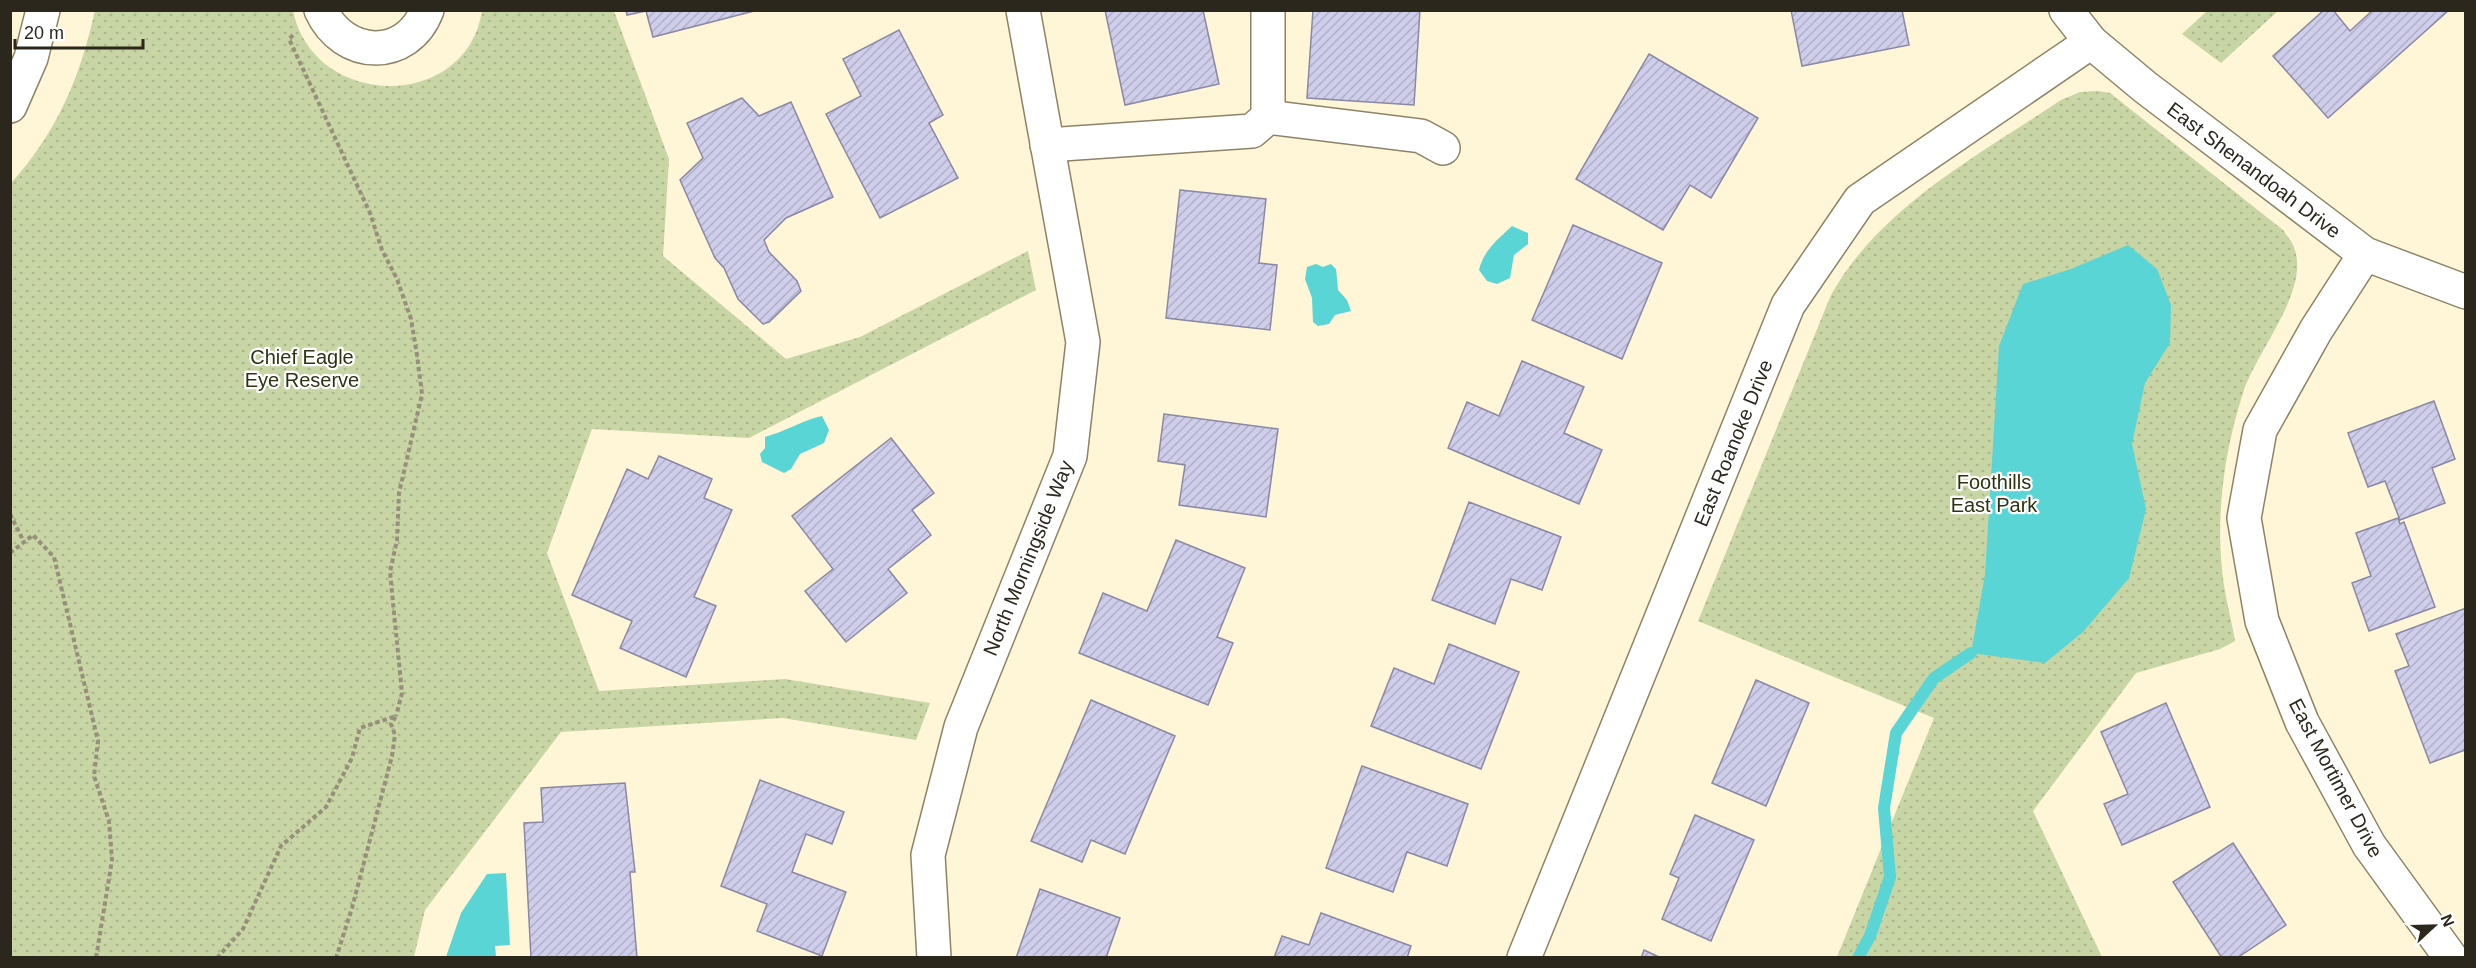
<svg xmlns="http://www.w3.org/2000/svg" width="2476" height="968" font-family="Helvetica,sans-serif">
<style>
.park{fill:url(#park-dots)}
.water{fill:#59d5d6}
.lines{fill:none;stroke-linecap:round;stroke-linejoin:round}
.stream{stroke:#59d5d6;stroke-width:12}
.building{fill:url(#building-hatch);stroke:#8a88a4;stroke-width:1.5}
.minor-casing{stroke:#8d8368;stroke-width:36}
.path{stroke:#968f7b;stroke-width:4;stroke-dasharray:4.5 3;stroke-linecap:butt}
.minor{stroke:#fff;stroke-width:33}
.labels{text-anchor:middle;stroke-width:4.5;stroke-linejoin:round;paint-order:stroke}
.street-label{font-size:20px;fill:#2b271c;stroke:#fff}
.park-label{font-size:20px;fill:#2d3411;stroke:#fff}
</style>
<defs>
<pattern id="park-dots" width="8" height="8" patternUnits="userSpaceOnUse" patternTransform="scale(1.5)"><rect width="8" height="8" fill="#c8d5a4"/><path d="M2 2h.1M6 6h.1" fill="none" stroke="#acb78d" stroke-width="1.8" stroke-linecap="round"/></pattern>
<pattern id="building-hatch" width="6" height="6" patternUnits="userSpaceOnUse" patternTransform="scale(1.5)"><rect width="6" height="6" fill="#cecdea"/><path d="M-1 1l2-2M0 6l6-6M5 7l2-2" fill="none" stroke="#b1b0c8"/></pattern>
</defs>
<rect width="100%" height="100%" fill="#fff5d7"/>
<!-- park -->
<g class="park">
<path d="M 95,10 L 293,11 C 314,110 466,112 482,11 L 614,11 L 669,159 L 663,256 L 786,359 L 860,337 L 1028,251 L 1036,290 L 749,438 L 592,429 L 547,553 L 599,691 L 785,679 L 930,703 L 916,740 L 783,718 L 561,732 L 425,910 L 414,957 L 11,957 L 11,183 C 56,134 81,76 95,10 Z"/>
<polygon points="2207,11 2207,10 2278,11 2221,63 2182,34"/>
<path d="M 2098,91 L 2110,93 L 2283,230 C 2286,235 2291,240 2293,245 C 2313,288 2256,351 2243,393 C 2225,449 2216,510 2222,569 C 2224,593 2231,618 2235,641 L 2220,649 L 2136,673 L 2033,811 L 2102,957 L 1837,957 L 1934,718 L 1698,621 L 1831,295 C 1880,207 1979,155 2061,100 L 2080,92 Z"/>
</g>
<!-- water -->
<g class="water">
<path d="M 1512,226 L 1528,233 L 1528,244 L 1514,255 L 1510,278 L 1497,284 L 1487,281 L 1479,270 C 1484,250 1497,240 1512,226 Z"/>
<polygon points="2128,245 2157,269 2171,305 2170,343 2145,383 2132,444 2146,509 2129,578 2083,632 2045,663 1971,653 1985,575 1999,346 2023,284 2071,269"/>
<polygon points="1316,264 1323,267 1331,264 1336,269 1338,290 1347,300 1351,311 1335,315 1329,324 1318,326 1313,322 1312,298 1305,279 1307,267"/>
<path d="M 822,416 L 829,430 L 824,443 L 800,454 L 791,469 L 784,473 L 762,462 L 760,454 L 765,448 L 765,437 C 786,431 801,421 822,416 Z"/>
<polygon points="506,873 510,945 495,946 496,957 446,957 461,913 487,874"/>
</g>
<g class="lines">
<!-- stream -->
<polyline class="stream" points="1858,958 1870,936 1890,877 1884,808 1896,733 1934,678 1971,653"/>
</g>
<!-- building -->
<g class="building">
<polygon points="626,10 758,10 653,37 646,11 627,15"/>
<polygon points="1105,10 1203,10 1219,84 1125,105"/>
<polygon points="1313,10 1420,10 1414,105 1307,98"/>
<polygon points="1791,10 1902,10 1909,45 1802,66"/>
<polygon points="2324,10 2333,10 2350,31 2373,10 2449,10 2328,118 2273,56"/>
<polygon points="899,30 943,115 929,123 958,178 880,218 826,114 861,96 843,59"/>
<polygon points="1649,54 1758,118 1711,198 1690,185 1663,230 1576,179"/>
<polygon points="742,98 759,116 791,102 833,197 786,218 764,240 769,252 797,281 801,291 769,322 763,324 738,299 724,268 715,258 680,180 703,158 687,123"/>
<polygon points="1180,190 1266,199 1259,263 1277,265 1270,330 1166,318"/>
<polygon points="1573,225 1662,263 1622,359 1532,320"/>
<polygon points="1522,361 1584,387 1564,433 1602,450 1579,504 1448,448 1467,402 1499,416"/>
<polygon points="2434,401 2455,459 2432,468 2445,503 2400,520 2385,481 2368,487 2348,433"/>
<polygon points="1164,414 1278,429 1266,517 1179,505 1185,465 1158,461"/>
<polygon points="891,438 934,493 912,510 931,535 888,569 907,593 846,642 805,591 833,569 792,516"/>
<polygon points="659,456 712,479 704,498 732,510 694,597 716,606 686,677 620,648 632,621 572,595 627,469 648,479"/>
<polygon points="1469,502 1561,537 1542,590 1511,579 1495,624 1432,600"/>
<polygon points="2398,518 2400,524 2404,522 2435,607 2369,631 2352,583 2371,576 2356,533"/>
<polygon points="1176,540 1245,568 1217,637 1233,643 1208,705 1079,653 1103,593 1147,611"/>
<polygon points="2466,608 2466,752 2465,750 2430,763 2395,671 2409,666 2396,634"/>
<polygon points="1449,644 1519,672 1481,769 1371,726 1394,668 1434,684"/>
<polygon points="1756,680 1809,703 1766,806 1712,783"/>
<polygon points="1091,700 1175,736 1125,854 1091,840 1082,862 1031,841"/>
<polygon points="2166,703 2210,807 2122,845 2104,804 2128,794 2101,732"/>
<polygon points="1362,766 1468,804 1447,866 1407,852 1393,892 1326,868"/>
<polygon points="760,780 844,812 832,844 806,834 792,872 846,892 822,956 757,931 767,904 721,886"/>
<polygon points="625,783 635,872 630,872 637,958 531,958 524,823 543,822 541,788"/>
<polygon points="1695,815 1754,840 1711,941 1662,919 1679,878 1670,874"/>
<polygon points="2233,843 2286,925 2237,958 2222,958 2173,882"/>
<polygon points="1040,889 1120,918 1106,958 1016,958"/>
<polygon points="1321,913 1411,946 1407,958 1274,958 1282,936 1309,945"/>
<polygon points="1644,950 1661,958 1641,958"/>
</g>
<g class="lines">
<!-- minor casing -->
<g class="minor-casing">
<g id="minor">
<path d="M 321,10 C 343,59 407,62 427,10"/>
<polyline points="2066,10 2091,42 2145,87 2365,254 2466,292"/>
<polyline points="10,106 31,58 43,10"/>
<polyline points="1268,117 1421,136 1443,148"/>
<polyline points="1047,145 1252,131 1268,117 1268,10"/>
<polyline points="2365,254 2316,330 2260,430 2244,518 2262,621 2302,722 2369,845 2451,958"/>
<polyline points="934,958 928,855 961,727 1070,456 1083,342 1023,10"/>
<polyline points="1524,958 1788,305 1860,200 2091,42"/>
</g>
</g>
<!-- path -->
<g class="path">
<polyline points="293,35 289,39 370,213 382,250 397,279 411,319 417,355 422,394 399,493 397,540 390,572 402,693 396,716"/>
<polyline points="10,514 24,542"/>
<polyline points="10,553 33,535 54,557 98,741 94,776 109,821 112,860 96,958"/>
<polyline points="217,958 243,929 281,846 326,807 352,758 360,728 396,716 391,724 395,735 392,756 352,908 336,958"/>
</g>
<!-- minor -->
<use href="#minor" class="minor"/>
</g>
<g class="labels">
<!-- street labels -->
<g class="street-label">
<text transform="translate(2254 170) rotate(37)" y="7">East Shenandoah Drive</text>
<text transform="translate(1733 443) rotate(-68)" y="7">East Roanoke Drive</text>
<text transform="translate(1028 558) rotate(-68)" y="7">North Morningside Way</text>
<text transform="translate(2336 778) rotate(62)" y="7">East Mortimer Drive</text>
</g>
<!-- park labels -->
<g class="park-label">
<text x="302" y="364">Chief Eagle<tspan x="302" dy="23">Eye Reserve</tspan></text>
<text x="1994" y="489">Foothills<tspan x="1994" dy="23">East Park</tspan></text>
</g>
</g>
<!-- border -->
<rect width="2476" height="968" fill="none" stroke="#2b271c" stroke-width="24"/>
<!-- north arrow -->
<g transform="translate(2434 926) rotate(68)" stroke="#ffffff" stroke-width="4.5" paint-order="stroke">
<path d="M0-4.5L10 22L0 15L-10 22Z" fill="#2b271c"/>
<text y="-9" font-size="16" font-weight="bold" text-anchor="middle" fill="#2b271c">N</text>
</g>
<!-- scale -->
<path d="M15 39v9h128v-9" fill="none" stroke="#2b271c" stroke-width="3"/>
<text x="24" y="39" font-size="18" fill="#2b271c" stroke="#ffffff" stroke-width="4.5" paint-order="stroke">20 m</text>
</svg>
